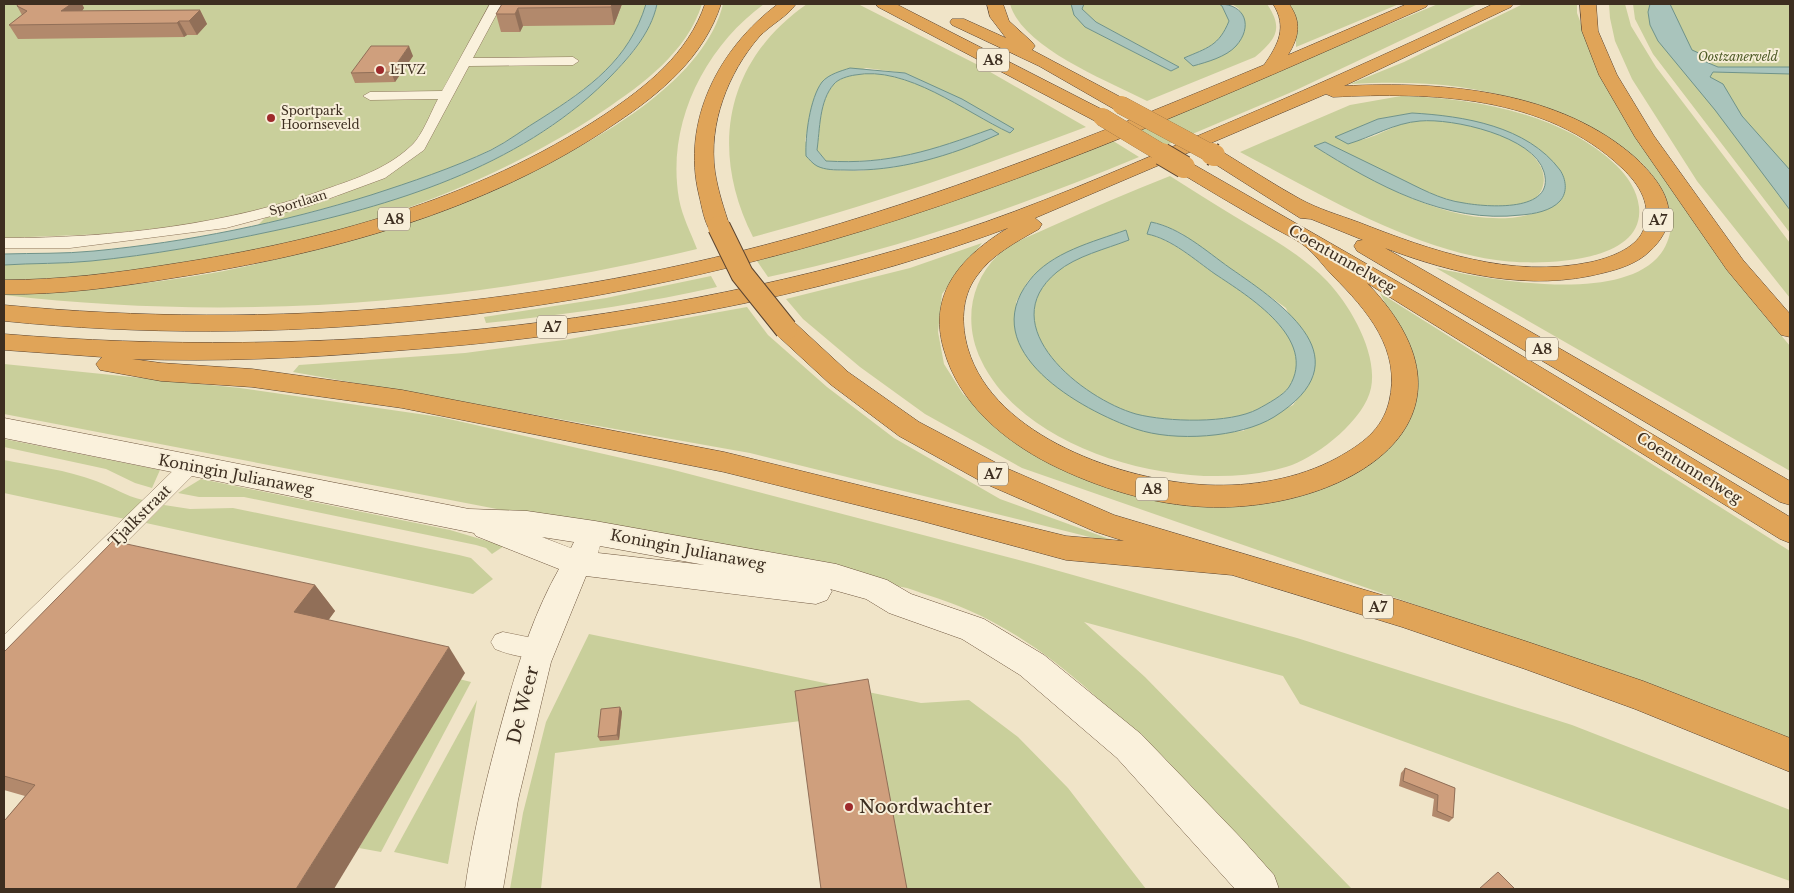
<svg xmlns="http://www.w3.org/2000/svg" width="1794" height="893" font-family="'Libre Baskerville',serif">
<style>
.green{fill:#c9cf9b;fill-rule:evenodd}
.water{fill:#a9c4bc;stroke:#6f938a}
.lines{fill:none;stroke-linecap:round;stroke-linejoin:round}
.street-casing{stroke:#8d765c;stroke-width:1}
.secondary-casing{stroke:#6f573f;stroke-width:1}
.highway-casing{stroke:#5b4430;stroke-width:1}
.street{fill:#faf1dc;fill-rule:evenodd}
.secondary{fill:#faf1dc;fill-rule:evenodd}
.highway{fill:#e0a458;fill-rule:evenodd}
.highway-bridge-far1-casing{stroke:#5b4430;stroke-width:18;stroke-linecap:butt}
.highway-bridge-casing{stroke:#5b4430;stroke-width:24;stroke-linecap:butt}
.highway-bridge-far1{stroke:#e0a458;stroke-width:18}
.highway-bridge{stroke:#e0a458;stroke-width:22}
.wall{fill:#b2896c}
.shaded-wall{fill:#916f58}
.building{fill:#cf9f7d;stroke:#916f58}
.poi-dot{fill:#9e2a2b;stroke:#f7eed8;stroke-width:2}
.labels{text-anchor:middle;stroke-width:4;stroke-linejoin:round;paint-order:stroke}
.far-park-label{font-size:12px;font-style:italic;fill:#4d5a26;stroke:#f7eed8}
.far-poi-label{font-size:12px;fill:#3d2e20;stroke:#f7eed8;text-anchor:start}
.far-street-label{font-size:12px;fill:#3d2e20;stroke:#f7eed8}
.shield{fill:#f7eed8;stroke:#756857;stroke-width:1}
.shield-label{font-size:14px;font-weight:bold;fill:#3d2e20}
.street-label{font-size:15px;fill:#3d2e20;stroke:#f7eed8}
.near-street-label{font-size:18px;fill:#3d2e20;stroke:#f7eed8}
.near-poi-label{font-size:18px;fill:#3d2e20;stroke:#f7eed8;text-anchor:start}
</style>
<rect width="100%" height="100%" fill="#f0e4c8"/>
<!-- green -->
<g class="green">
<path d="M 4,4 L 646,4 C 630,58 590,87 545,116 C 527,127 509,141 490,150 C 417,185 336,206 257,226 L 265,218 L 339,196 L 179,226 L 104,234 L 4,238 Z"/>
<path d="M 657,4 L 702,4 C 687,52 643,84 603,111 C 436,223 204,278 4,280 L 4,265 C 33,263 62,264 91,261 C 152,255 212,244 273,231 C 391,205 518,169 606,81 C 628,60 651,34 657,4 Z"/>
<path d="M 723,4 L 764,4 C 704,48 666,124 679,199 C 682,216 691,233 697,249 C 472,304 234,322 4,295 L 4,293 C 74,292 144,285 213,273 C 343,249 688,148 723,4 Z"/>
<path d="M 807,4 L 858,4 L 978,65 L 1086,127 C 976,168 866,207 753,237 C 709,150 725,61 807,4 ZM 866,68 L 905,73 L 992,116 L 1010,133 C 965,111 906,65 854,75 C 848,76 838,79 834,84 C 819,101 820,129 817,150 L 826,161 C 890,164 931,151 991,129 L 896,167 L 859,171 L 829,170 L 805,141 L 811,111 L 822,82 Z"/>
<path d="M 1010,4 L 1071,4 L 1085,27 L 1171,71 L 1179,67 L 1096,22 L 1082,9 L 1084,4 L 1219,4 L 1222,6 L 1229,21 C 1219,46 1207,48 1184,58 L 1214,59 L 1235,47 L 1244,32 L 1239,9 L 1232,4 L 1267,4 C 1284,29 1276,39 1255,57 L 1147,101 C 1108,81 1022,48 1010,4 Z"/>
<polygon points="1286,4 1399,4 1296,47 1296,18"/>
<polygon points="1438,4 1478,4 1294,91 1164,146 1135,130"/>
<path d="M 1523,4 L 1577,4 L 1577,13 L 1586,37 L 1761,311 L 1790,346 L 1790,471 L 1436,268 C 1490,280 1663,314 1671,226 C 1673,201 1654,173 1636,158 C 1614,139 1587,126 1561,115 C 1490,85 1426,80 1350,84 L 1404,62 Z"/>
<polygon points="1609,4 1625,4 1631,26 1656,67 1790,243 1790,298 1697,181 1632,79 1615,41 1610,18"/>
<polygon points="1633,4 1650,4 1648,12 1658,41 1653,4 1790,4 1790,209 1769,183 1790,210 1790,233 1653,54 1635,19"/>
<path d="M 1401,96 C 1473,98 1562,113 1616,165 C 1628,177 1637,190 1639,207 C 1645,264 1541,265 1504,261 C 1414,251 1320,194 1240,152 L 1350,105 ZM 1412,113 C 1458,116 1498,125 1538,148 L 1560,201 C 1488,249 1377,186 1314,146 L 1325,142 C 1372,165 1442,208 1494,207 C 1504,207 1523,206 1532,201 C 1546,192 1547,174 1538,162 C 1526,144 1497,131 1476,126 C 1454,121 1427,118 1405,123 C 1391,127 1370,140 1358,140 C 1351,140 1343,138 1336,137 L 1378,119 Z"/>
<path d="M 1110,139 L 1139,157 C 1019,207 895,250 768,277 L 757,261 L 861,230 Z"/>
<path d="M 1170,176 C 1191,189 1212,203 1234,216 C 1267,236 1300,253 1327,281 C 1350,305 1378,353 1371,388 C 1365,419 1319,455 1292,465 C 1196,498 1026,456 981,360 C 964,325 969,283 998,255 C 1012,242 1033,235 1050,227 C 1090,209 1129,192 1170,176 ZM 1151,222 L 1163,225 L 1181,233 L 1286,308 L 1314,375 L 1293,405 L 1243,431 L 1173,436 L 1137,429 L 1027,358 L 1016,302 L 1028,281 L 1052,260 L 1126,230 L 1129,240 C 1106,249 1076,256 1057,272 C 991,326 1083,399 1136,414 C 1167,422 1230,424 1258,409 C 1267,404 1284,395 1289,387 C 1320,339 1248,296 1215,274 C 1195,260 1172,240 1147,234 Z"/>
<polygon points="982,243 942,294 938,332 944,364 963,394 995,424 1171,501 1359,469 1415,380 1412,358 1380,293 1790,551 1790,739 1603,670 1022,468 925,414 860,367 803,319 786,299 910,268"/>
<path d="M 711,276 L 717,287 C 641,304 564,315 486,323 L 484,317 L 606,298 Z"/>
<polygon points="747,307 768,335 827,387 894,438 1000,499 1134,548 750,453 293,372 299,365 465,353 564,340"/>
<path d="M 4,364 L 240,388 L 440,417 L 670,469 L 1034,564 L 1297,638 L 1572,725 L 1790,810 L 1790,881 L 1300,704 L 1283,676 L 1084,622 L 1145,677 L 1352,889 L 1272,889 C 1185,791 1090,663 968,610 C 948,601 927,595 907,588 L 4,414 Z"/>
<polygon points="4,439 160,470 152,488 135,483 106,469 4,447"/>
<path d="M 4,460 C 34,466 67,470 96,481 C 113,487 125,496 143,500 L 125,519 L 4,493 Z"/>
<polygon points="201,479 450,530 504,546 492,554 486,548 476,545 244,497 199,497 178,493"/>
<polygon points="164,505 190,509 233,508 459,555 471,558 493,579 473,594 146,523"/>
<polygon points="589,634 921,703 969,700 1018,737 1068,788 1146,889 905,889 870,712 555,753 541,889 510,889 523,813 546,722"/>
<polygon points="455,678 471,682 381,852 359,848"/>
<polygon points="477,700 448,864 394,852"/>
</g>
<!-- water -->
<g class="water">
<path d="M 646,4 L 657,4 C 651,34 627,60 606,81 C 518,168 391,206 273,231 C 212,244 152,255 91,261 C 62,264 33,263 4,265 L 4,254 C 34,253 64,254 94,251 C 188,242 281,223 371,195 C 411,182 453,168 491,150 C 509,141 525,128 542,118 C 589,88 629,60 646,4 Z"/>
<polygon points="1071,4 1084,4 1082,9 1096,22 1179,67 1171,71 1085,27 1074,15"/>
<path d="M 1219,4 C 1246,4 1253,27 1236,46 C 1226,57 1207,62 1193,66 L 1184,58 C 1207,48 1219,46 1229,21 L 1222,6 Z"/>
<polygon points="1650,4 1670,4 1692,50 1701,54 1706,62 1718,67 1790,67 1790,74 1713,72 1710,77 1723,84 1742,116 1790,170 1790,210 1715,110 1658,41 1650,25 1648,12"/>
<path d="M 850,68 L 905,73 L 962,99 L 1014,129 L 1010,133 C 965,112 906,65 855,75 C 848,76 838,79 834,84 C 819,101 820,129 817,150 L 826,161 C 889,165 933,150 991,129 L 999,134 C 951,156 897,172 844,170 C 835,170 825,170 817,166 C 813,164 809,159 806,156 C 805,136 810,98 822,82 C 829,74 841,71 850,68 Z"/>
<path d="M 1412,113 C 1464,116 1527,126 1560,170 C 1566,179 1568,192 1560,201 C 1551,211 1534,214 1521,215 C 1446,224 1376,185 1314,146 L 1325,142 C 1349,154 1373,165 1397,177 C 1418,187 1440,200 1464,203 C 1486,207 1556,213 1544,172 C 1534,136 1452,118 1420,121 C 1394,123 1372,137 1348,144 L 1335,137 L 1378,119 Z"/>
<path d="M 1151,222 C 1181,228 1206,251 1230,268 C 1285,306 1365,360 1274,417 C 1240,438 1174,442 1136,429 C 1081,410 975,351 1029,281 C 1051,252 1093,242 1126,230 L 1129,240 C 1106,249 1076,256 1057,272 C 991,326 1083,399 1136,414 C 1167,422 1230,424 1258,409 C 1267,404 1284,395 1289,387 C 1319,339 1248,296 1215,274 C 1195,260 1172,239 1147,234 Z"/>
</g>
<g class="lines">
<!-- street casing -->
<g class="street-casing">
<g id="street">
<path d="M 490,4 L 502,4 L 473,58 L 573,57 L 579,61 L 573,65 L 469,66 L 424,150 L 385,178 L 309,206 L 226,228 L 70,248 L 4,248 L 4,238 C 113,238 229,225 332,187 C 361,177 389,167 412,145 C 422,136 431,112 438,99 L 370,100 L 363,96 L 370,92 L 442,91 Z"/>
<polygon points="191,457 198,460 201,465 198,470 12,657 4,660 4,635 184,460"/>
<path d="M 503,632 L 547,641 L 551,648 L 547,655 C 532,661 510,655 495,649 L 491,642 L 495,635 Z"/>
</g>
</g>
<!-- secondary casing -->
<g class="secondary-casing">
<path id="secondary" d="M 4,418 L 469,509 L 527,511 L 595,521 L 836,564 L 887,580 L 911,594 L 984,619 L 1044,655 L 1141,734 L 1241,838 L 1274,875 L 1279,889 L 1235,889 L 1117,758 L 1020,675 L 962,639 L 889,613 L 866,599 L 830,589 L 832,591 L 827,600 L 816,604 L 586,576 L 551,662 L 518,800 L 503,889 L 465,889 C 472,839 484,789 497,740 C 513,681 529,622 559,569 L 476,536 L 474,533 L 4,438 ZM 542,537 L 574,542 L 571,548 ZM 600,546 L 705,565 L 598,553 Z"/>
</g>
<!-- highway casing -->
<g class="highway-casing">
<g id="highway">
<path d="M 705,4 L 721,4 C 704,57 661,93 616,123 C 486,212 327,254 173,278 C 117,287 61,295 4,294 L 4,280 C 61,280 116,273 172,264 C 323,241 475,200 604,115 C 647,86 688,54 705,4 Z"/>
<path d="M 778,4 L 796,4 C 787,17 770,25 759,37 C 728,73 708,124 715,172 C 718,191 724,209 730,227 L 727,232 L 719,234 L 711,232 C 704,222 702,207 699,195 C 681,121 719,48 778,4 Z"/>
<polygon points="876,4 896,4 1109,113 1111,117 1109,121 1095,121 878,7"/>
<polygon points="987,4 1003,4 1009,21 1032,42 1035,46 1032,50 1128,101 1130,105 1128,109 1114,109 1039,66 952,25 950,22 952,19 964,19 1006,38 990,17"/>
<path d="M 1273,4 L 1289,4 C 1302,22 1299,37 1288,55 L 1407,4 L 1428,4 L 1426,7 C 1230,94 1032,182 825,242 C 561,318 278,349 4,321 L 4,305 C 272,331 552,307 812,232 C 966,187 1116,127 1264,65 C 1278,45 1288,27 1273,4 Z"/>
<path d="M 1493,4 L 1513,4 L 1511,7 L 1344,86 C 1443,81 1561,90 1638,160 C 1652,174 1669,193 1669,215 C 1669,228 1660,242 1650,251 C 1638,263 1620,269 1603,273 C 1530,292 1453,274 1385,248 L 1790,481 L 1790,505 L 1780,502 L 1357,251 L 1354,246 L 1357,241 L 1363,240 L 1311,219 L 1300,218 L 1207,159 L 1204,155 L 1207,151 L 1214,149 L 1221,151 C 1247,167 1273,184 1300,199 C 1318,209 1339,215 1358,222 C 1432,251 1511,279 1591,262 C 1609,258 1635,249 1643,231 C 1653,206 1640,185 1622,168 C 1546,95 1431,92 1333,97 L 1326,94 L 1035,218 L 1042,224 L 1039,229 C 1016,242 991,255 976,277 C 961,298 961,325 968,349 C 994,437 1124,481 1207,485 C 1251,487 1298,479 1337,458 C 1362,444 1382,430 1389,402 C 1402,350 1367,310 1333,276 C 1324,267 1316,255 1306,247 C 1295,238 1280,232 1267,224 C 1237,207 1207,189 1177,171 L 1174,167 L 1177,163 L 1184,161 L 1191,163 L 1419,294 L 1790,517 L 1790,543 L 1780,539 L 1367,283 C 1501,422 1344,512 1207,507 C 1153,505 1098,488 1050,464 C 1003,440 959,403 944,350 C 927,293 962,256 1008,228 C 812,301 600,336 392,351 C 305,358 219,362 132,359 L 161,363 L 252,369 L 402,390 L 724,452 L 1066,536 L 1124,541 L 1096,532 L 986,484 L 899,436 L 830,384 L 777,335 L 774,329 L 777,323 L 786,321 L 795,323 L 848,372 L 919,422 L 1006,468 L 1114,515 L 1402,601 L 1525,641 L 1643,681 L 1790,738 L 1790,772 L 1635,709 L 1525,669 L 1402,627 L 1232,575 L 1066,560 L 918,520 L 724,472 L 402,408 L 252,387 L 161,381 L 100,370 L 96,364 L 102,357 L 4,350 L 4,334 C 317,360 656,328 956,232 C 1035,206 1112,173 1188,140 C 1290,97 1392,52 1493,4 Z"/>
<polygon points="1580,4 1596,4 1598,31 1617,75 1654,136 1743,260 1790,314 1790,337 1781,335 1727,270 1635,137 1599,75 1582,31"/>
</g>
</g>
<!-- street -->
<use href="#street" class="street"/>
<!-- secondary -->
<use href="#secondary" class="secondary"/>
<!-- highway -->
<use href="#highway" class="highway"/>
<!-- highway-bridge-far1 casing -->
<g class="highway-bridge-far1-casing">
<g id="highway-bridge-far1">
<polyline points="1121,105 1214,155"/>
<polyline points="1102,117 1165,155"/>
</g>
</g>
<!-- highway-bridge casing -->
<g class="highway-bridge-casing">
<g id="highway-bridge">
<polyline points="1162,154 1184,167"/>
<polyline points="1212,154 1214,155"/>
<polyline points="719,227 742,274 786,329"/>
</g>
</g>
<!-- highway-bridge-far1 -->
<use href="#highway-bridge-far1" class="highway-bridge-far1"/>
<!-- highway-bridge -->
<use href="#highway-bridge" class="highway-bridge"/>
</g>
<!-- wall -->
<g class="wall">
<polygon points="18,4 82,4 84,8 82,11 200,10 207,24 197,35 187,35 184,37 18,39 9,25 22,15 17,6"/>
<polygon points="502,4 622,4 614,25 523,26 520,32 501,32 496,14"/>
<polygon points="413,56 395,82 355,83 351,73"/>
<polygon points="315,585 335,611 328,620 465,673 5,820 25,796 4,790 4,652"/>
<polygon points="620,707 622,712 619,740 600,741 598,737"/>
<polygon points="1405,768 1455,788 1453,818 1449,822 1432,816 1434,799 1399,786 1401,773"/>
</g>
<!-- shaded-wall -->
<g class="shaded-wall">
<polygon points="71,4 82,4 84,8 82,11 61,11"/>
<polygon points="612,4 622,4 614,25 611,7"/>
<polygon points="518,8 523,26 520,32 515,14"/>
<polygon points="200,10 207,24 197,35 189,21"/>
<polygon points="179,21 187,35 184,37 177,23"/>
<polygon points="409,46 413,56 395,82 391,72"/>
<polygon points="315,585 335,611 315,639 294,612"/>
<polygon points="449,647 465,673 334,889 296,889"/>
<polygon points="620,707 622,712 619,740 617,735"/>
</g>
<!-- building -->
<g class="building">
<polygon points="18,4 71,4 61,11 200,10 189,21 179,21 177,23 9,25 27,11 17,6"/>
<polygon points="502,4 612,4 611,7 518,8 515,14 496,14"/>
<polygon points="371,46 409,46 391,72 351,73"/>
<polygon points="113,541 315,585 294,612 449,647 296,889 4,889 4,819 5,820 35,785 4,776 4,652"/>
<polygon points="868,679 907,889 821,889 795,691"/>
<polygon points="620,707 617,735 598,737 601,709"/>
<polygon points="1405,768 1455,788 1453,818 1437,811 1438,795 1403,781"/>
<polygon points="1498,872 1515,889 1479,889"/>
</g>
<!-- markers -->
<g class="poi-dot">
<circle cx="380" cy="70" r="5"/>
<circle cx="271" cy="118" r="5"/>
<circle cx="849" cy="807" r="5"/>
</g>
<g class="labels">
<!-- far-park labels -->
<g class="far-park-label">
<text x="1738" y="61">Oostzanerveld</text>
</g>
<!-- far-poi labels -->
<g class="far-poi-label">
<text x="390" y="74">LTVZ</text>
<text x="281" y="115">Sportpark<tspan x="281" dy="14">Hoornseveld</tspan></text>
</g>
<!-- far-street labels -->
<g class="far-street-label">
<text transform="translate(298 203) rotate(-17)" y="4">Sportlaan</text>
</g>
<!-- shield labels -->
<g class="shield">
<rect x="977" y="48.5" width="32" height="23" rx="4"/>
<rect x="378" y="207.5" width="32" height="23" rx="4"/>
<rect x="1643" y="208.5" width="30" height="23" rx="4"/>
<rect x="537" y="315.5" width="30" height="23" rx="4"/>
<rect x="1526" y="337.5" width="32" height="23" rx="4"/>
<rect x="978" y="462.5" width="30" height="23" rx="4"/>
<rect x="1136" y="477.5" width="32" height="23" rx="4"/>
<rect x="1363" y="595.5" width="30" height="23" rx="4"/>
</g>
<g class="shield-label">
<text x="993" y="65">A8</text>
<text x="394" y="224">A8</text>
<text x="1658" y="225">A7</text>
<text x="552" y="332">A7</text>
<text x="1542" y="354">A8</text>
<text x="993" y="479">A7</text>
<text x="1152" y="494">A8</text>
<text x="1378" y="612">A7</text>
</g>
<!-- street labels -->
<g class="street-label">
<text transform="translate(1342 259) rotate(30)" y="5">Coentunnelweg</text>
<text transform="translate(1689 468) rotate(32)" y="5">Coentunnelweg</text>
<text transform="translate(236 475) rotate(11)" y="5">Koningin Julianaweg</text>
<text transform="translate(140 516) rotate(-45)" y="5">Tjalkstraat</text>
<text transform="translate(688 550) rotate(11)" y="5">Koningin Julianaweg</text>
</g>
<!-- near-street labels -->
<g class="near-street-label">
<text transform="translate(523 705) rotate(-76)" y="6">De Weer</text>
</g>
<!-- near-poi labels -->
<g class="near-poi-label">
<text x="859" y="813">Noordwachter</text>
</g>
</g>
<!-- border -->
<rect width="1794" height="893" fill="none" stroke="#3d2e20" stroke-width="10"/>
</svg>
